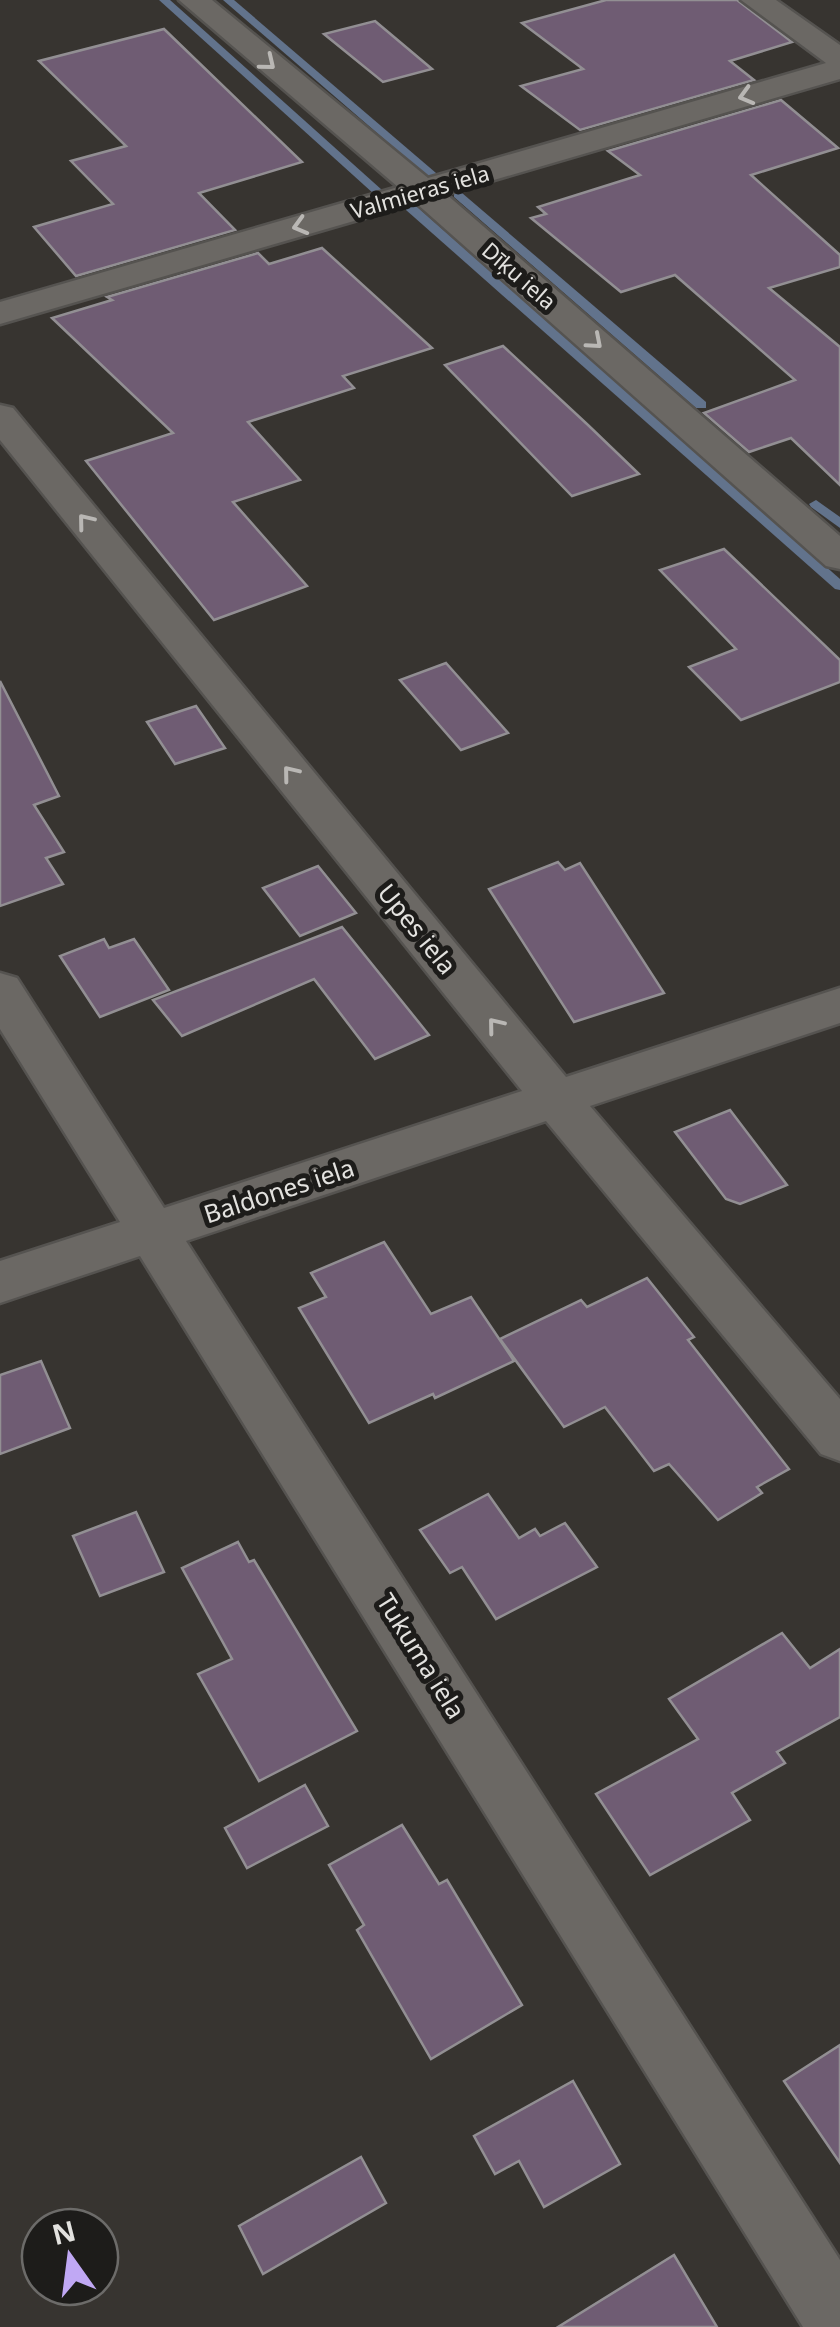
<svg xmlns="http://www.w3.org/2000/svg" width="840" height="2327" font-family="'Noto Sans',sans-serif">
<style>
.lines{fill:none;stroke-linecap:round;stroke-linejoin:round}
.stream{fill:#62738c;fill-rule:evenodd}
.building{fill:#6f5c73;stroke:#928f93;stroke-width:2.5}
.street-casing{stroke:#555350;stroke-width:5}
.street{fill:#6b6864;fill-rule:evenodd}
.oneway{stroke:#b9b7b4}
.labels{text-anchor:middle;stroke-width:10;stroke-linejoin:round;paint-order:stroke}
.far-street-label{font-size:22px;fill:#e3e2df;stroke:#1d1c1a}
.street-label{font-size:25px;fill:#e3e2df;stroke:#1d1c1a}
</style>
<rect width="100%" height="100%" fill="#373430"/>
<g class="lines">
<!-- stream -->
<g class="stream">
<polygon points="159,0 170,0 382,190 382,194 374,194"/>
<polygon points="223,0 234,0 436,173 436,177 428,177"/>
<polygon points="454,193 462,193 706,402 706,408 696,408 454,197"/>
<polygon points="406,204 414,204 840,579 840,590 835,589 406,210"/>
<polygon points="816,500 840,517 840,528 811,507 809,504"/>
</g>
</g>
<!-- building -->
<g class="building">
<polygon points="606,0 737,0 792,42 730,61 754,80 580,130 521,86 583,69 522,23"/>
<polygon points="375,21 432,69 383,82 324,34"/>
<polygon points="164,29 302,162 199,193 235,230 76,276 34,227 113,204 71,161 126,146 39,61"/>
<polygon points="781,100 838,148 751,175 840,255 840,267 769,288 840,347 840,485 791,438 749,452 704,413 795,380 675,275 621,292 531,218 546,214 538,207 640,175 608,151"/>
<polygon points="322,248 432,348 343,376 354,388 248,422 300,480 233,502 307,586 214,620 86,461 173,433 52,318 112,300 107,297 258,253 269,264"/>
<polygon points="503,346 588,425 639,474 572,496 445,365"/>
<polygon points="724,549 840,660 840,682 741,720 689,667 736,649 660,570"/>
<polygon points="446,663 508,733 461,750 400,680"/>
<polygon points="0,681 59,796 34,805 64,852 46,858 63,884 0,906"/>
<polygon points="196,706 225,748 175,764 147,722"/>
<polygon points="558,862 565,870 580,863 664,993 574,1022 489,889"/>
<polygon points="318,866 356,913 300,936 263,888"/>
<polygon points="342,927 429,1035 375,1059 314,979 182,1036 153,1000"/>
<polygon points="104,939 109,948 134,939 169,990 100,1017 60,956"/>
<polygon points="730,1110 787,1185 740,1204 726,1199 675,1132"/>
<polygon points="384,1242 431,1314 471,1297 514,1361 435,1398 433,1394 369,1423 299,1308 326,1297 311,1273"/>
<polygon points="647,1278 694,1337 688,1340 789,1469 757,1487 762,1493 718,1520 669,1464 654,1471 605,1407 564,1427 500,1339 581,1300 587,1307"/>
<polygon points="41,1361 70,1428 0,1454 0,1375"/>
<polygon points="488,1494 519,1538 535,1529 540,1536 565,1523 597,1567 496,1619 462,1567 450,1573 420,1530"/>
<polygon points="136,1512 164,1572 100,1596 73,1536"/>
<polygon points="238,1542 249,1562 254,1560 357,1731 259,1781 198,1674 232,1659 182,1568"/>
<polygon points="782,1633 810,1668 840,1649 840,1717 777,1752 785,1763 732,1793 750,1820 650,1875 596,1794 698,1739 669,1699"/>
<polygon points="305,1785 328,1826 247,1868 225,1828"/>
<polygon points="402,1825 439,1884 447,1880 522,2005 431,2059 357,1930 364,1925 329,1865"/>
<polygon points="840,2045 840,2163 784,2081"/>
<polygon points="573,2081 620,2164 544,2207 519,2161 495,2174 474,2136"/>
<polygon points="361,2157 386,2203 263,2274 239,2226"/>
<polygon points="674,2255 717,2327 558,2327"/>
</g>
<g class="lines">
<!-- street casing -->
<g class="street-casing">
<g id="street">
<polygon points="179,0 212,0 428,178 826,63 741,0 776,0 840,45 840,79 446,194 840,536 840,569 826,566 416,203 0,324 0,302 398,187"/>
<polygon points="0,405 13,408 566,1077 840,988 840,1023 590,1106 840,1399 840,1461 821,1454 546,1121 186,1241 840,2260 840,2327 803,2327 140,1256 0,1303 0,1261 120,1222 0,1029 0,973 17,978 164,1208 522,1091 0,440"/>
</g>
</g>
<!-- street -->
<use href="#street" class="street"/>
</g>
<!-- one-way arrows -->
<defs><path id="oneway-chevron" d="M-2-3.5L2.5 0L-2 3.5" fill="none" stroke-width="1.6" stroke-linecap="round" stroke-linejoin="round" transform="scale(2.5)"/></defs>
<g class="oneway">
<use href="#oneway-chevron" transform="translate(268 63) rotate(39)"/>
<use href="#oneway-chevron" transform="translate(746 96) rotate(164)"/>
<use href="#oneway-chevron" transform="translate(300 226) rotate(164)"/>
<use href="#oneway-chevron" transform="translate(595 342) rotate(41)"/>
<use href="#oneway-chevron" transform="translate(85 521) rotate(-129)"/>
<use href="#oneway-chevron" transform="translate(290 773) rotate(-129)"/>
<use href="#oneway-chevron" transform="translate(495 1025) rotate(-129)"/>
</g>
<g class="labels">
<!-- far-street labels -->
<g class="far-street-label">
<text transform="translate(420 192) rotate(-16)" y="8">Valmieras iela</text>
<text transform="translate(519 276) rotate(41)" y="8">Dīķu iela</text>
</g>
<!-- street labels -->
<g class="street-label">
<text transform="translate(417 929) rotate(51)" y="9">Upes iela</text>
<text transform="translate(279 1191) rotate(-18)" y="9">Baldones iela</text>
<text transform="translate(421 1656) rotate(58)" y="9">Tukuma iela</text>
</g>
</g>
<!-- north arrow -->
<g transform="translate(70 2257) rotate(346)"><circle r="48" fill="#1d1c1a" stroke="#6c6b69" stroke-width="2.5"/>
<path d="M0-8L18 38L0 25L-18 38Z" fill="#c0a8f4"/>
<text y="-15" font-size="28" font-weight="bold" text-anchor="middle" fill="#e3e2df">N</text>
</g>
</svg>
